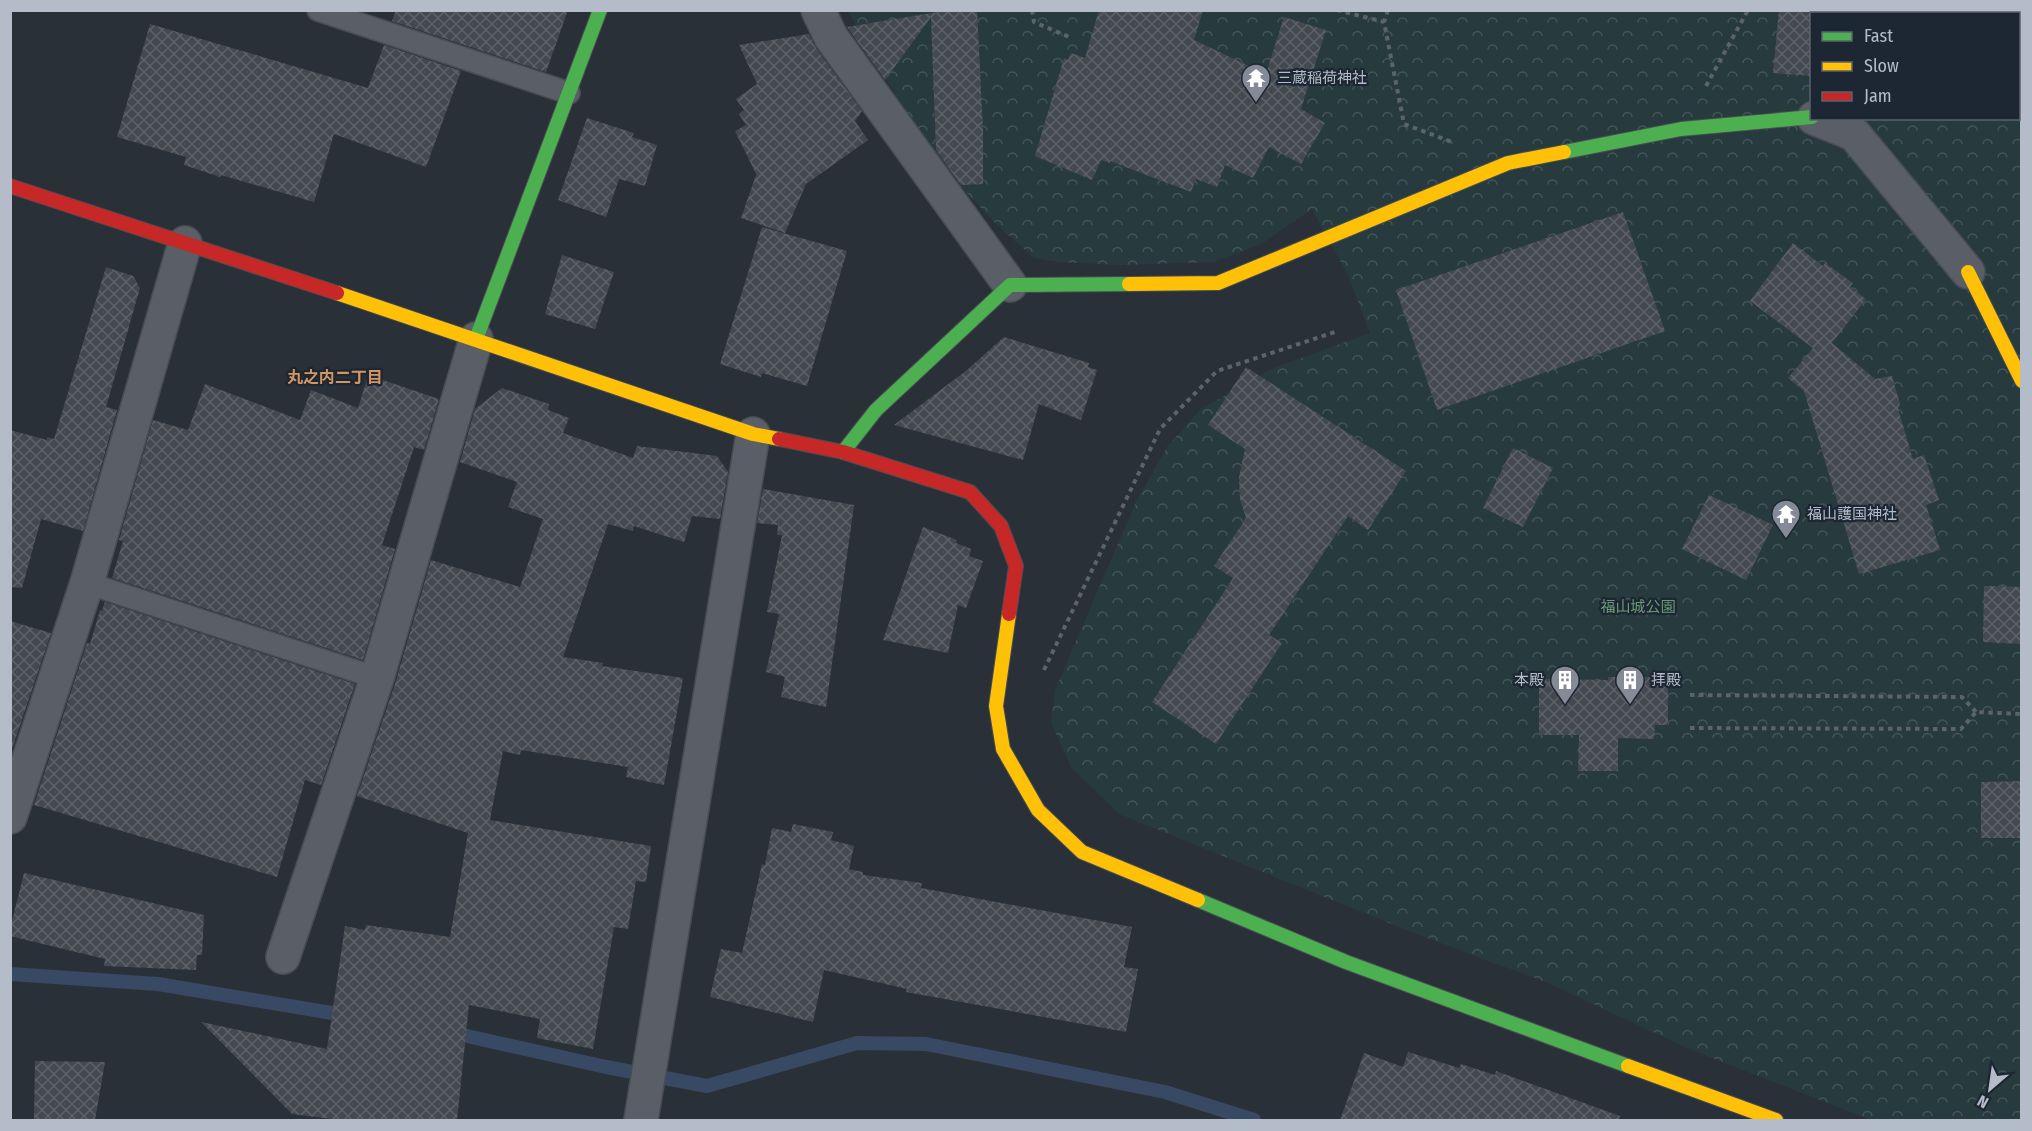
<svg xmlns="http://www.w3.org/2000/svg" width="2032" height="1131" font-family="'Fira Sans Condensed','Noto Sans JP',sans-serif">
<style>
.park{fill:url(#park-crowns);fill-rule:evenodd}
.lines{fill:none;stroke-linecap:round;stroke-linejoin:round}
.stream{stroke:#384963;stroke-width:14}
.building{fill:url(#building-cross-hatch)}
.lane-casing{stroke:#484c53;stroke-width:24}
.street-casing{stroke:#484c53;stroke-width:36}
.fast-casing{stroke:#484c53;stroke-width:16}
.slow-casing{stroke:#484c53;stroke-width:16}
.jam-casing{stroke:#484c53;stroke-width:16}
.path{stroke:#5d636a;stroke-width:4;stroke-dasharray:4.5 4.5;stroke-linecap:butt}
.lane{stroke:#5a5e66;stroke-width:21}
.street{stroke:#5a5e66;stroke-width:33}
.fast{stroke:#4caf50;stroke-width:14}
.slow{stroke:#ffc107;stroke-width:14}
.jam{stroke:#c62828;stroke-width:14}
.labels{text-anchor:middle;stroke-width:4.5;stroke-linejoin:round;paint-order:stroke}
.poi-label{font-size:15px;fill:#b4bcc9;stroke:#1d2633;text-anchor:start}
.park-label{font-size:15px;fill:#6b9a76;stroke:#1d2633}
.neighbourhood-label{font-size:16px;font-weight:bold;fill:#d59563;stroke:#1d2633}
</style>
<defs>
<pattern id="park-crowns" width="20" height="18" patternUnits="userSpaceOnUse" patternTransform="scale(1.5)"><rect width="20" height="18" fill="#273a3e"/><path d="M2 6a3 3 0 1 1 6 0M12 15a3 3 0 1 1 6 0" fill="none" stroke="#445559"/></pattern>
<pattern id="building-cross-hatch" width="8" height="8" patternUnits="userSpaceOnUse" patternTransform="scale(1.5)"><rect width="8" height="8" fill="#444950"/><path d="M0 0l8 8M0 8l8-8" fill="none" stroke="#5d6168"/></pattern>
</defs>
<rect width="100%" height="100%" fill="#2a3038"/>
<!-- park -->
<path class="park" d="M 848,11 L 2021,11 L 2021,1120 L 1871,1120 L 1687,1048 L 1548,983 L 1414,933 L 1119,814 L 1071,767 L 1051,722 L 1055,690 L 1136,502 L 1167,447 L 1201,409 L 1274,368 L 1370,333 L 1349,277 L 1312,209 L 1261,244 L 1213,262 L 1120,265 L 1059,262 L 1034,258 L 998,226 L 944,169 L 912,124 ZM 1812,14 L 2018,14 L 2018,118 L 1812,118 Z"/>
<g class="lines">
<!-- stream -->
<g class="stream">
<polyline points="10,974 158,984 350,1016"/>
<polyline points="449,1032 606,1067 707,1086 857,1043 926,1044 1165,1092 1254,1120"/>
</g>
</g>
<!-- building -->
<g class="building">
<polygon points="396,10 568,10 546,72 392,21"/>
<polygon points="950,10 977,10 983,131 983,184 961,185 936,150 931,17 885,80 847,27"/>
<polygon points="1099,10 1203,10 1194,40 1266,74 1284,17 1326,30 1301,109 1325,123 1301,164 1269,147 1253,178 1225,165 1217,187 1196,179 1191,192 1110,161 1110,163 1101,160 1092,180 1035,156 1064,58 1068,60 1071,53 1085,58"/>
<polygon points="1779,10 1812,10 1812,76 1773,73"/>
<polygon points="150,24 368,88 384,45 461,71 426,167 334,134 314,202 221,175 220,177 184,165 186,157 117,137"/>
<polygon points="809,34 816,48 862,111 855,121 868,140 806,184 785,233 741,218 756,175 757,176 735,131 746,125 739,114 744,110 736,99 757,84 739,45"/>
<polygon points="587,118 634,133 632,137 657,145 645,186 619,179 606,217 558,200"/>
<polygon points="1623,212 1665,331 1437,410 1396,290"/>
<polygon points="762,227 847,251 807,386 762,373 761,377 720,364"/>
<polygon points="1793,243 1823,266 1825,263 1853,283 1850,287 1866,299 1832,343 1875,379 1892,376 1900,404 1898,409 1913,459 1924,455 1939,500 1926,505 1940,550 1859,574 1804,391 1788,378 1813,348 1750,301"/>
<polygon points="562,255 614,272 595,329 545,314"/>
<polygon points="106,267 133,276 140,288 106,407 117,410 83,531 41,519 22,588 10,587 10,430 47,440 47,437 54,439"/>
<polygon points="1004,337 1089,363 1088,367 1097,370 1081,420 1039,404 1023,460 894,425 967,370"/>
<polygon points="1246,367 1406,471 1368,530 1348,516 1269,635 1282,643 1216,744 1152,702 1233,578 1214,566 1246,518 1240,499 1239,477 1245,449 1208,425"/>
<polygon points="367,379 378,382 380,379 439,399 424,450 414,447 382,545 395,549 363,660 112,578 123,541 119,540 153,420 188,430 205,384 300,420 311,390 358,408"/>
<polygon points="502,388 549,404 548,410 569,418 563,433 633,458 637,446 717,456 728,472 720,519 692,516 684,542 634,526 633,531 608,524 563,657 603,663 602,666 683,678 664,785 626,777 628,767 521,750 520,755 503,751 490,820 651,846 646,882 636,881 628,929 614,927 593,1049 537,1038 540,1019 469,1005 457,1120 340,1120 292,1114 201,1022 327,1049 345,926 365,930 366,925 450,937 468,833 357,796 395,684 431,560 520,587 543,519 508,507 517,482 460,462 475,409"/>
<polygon points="1513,448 1553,468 1523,527 1483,508"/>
<polygon points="763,489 854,505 826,707 781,697 785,677 766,672 779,614 767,612 782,535 777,535 778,525 757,523"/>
<polygon points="1709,495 1773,525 1746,580 1682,549"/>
<polygon points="923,527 957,540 956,543 971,549 969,556 983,561 966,608 958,605 948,653 883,640"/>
<polygon points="1984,586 2022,587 2022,644 1983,642"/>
<polygon points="105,602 355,684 321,785 305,780 277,877 34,805 87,643 90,644 100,610 102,611"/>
<polygon points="10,621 51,633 10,755"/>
<polygon points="1608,677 1668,677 1668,725 1655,725 1654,739 1618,738 1618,771 1578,771 1579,735 1539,735 1539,679 1608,680"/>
<polygon points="2022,781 2022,838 1981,838 1981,782"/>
<polygon points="793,824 833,832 831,840 854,846 849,869 863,872 863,875 922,883 921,888 1132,927 1124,967 1138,969 1126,1032 906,992 907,989 824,970 813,1022 710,997 721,949 742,953 762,864 765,865 772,828 791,832"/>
<polygon points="24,873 204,915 202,955 197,955 196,970 104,966 105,959 10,936 10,929"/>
<polygon points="1408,1052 1459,1068 1461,1064 1495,1075 1496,1071 1620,1116 1619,1120 1340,1120 1364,1053 1403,1067"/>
<polygon points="35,1061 105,1062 95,1120 34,1120"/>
</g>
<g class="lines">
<!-- lane casing -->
<g class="lane-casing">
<g id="lane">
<polyline points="318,10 569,93"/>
<polyline points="87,583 377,678"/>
</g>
</g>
<!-- street casing -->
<g class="street-casing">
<g id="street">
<polyline points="818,10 831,37 1010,285"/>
<polyline points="1814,118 1854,134 1968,272"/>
<polyline points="10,817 87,583 185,243"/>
<polyline points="283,957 377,678 476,339"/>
<polyline points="641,1120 753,434"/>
</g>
</g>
<!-- fast casing -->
<g class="fast-casing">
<g id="fast">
<polyline points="1564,152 1681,129 1812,117"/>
<polyline points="476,339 600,10"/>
<polyline points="843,452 876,410 1010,285 1129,284"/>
<polyline points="1198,900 1346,962 1628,1066"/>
</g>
</g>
<!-- slow casing -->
<g class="slow-casing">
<g id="slow">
<polyline points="1968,272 2022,381"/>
<polyline points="1129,284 1218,283 1508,163 1564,152"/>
<polyline points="337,293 753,434 779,439"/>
<polyline points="1009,614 996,706 1003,749 1038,810 1082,852 1198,900"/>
<polyline points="1628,1066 1776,1120"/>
</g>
</g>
<!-- jam casing -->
<g class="jam-casing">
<g id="jam">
<polyline points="10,186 337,293"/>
<polyline points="779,439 843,452 970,492 1001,526 1016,566 1009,614"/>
</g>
</g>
<!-- path -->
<g class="path">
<polyline points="1032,10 1034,22 1069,37"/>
<polyline points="1337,10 1384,22"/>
<polyline points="1388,10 1384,22 1404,124 1452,142"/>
<polyline points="1706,86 1748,10"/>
<polyline points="1044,670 1160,429 1217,371 1335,332"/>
<polyline points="1690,695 1962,697 1976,712"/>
<polyline points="1690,728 1961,729 1976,712 2022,714"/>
</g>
<!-- lane -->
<use href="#lane" class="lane"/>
<!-- street -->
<use href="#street" class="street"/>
<!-- fast -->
<use href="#fast" class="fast"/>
<!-- slow -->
<use href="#slow" class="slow"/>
<!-- jam -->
<use href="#jam" class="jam"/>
</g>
<!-- icons -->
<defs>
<g id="temple-pin" transform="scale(1.5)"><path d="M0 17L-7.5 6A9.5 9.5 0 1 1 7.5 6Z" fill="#848b96" stroke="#1d2633"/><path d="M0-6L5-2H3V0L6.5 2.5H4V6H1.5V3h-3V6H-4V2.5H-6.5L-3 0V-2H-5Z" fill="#fff"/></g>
<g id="building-pin" transform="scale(1.5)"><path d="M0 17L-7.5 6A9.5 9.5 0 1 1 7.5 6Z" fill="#848b96" stroke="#1d2633"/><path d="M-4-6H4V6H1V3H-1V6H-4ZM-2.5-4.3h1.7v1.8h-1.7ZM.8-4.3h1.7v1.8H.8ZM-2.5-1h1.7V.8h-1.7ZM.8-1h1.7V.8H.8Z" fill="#fff"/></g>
</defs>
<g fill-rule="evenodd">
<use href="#temple-pin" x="1256" y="78"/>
<use href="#temple-pin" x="1786" y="514"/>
<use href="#building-pin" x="1565" y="680"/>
<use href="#building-pin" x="1630" y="680"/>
</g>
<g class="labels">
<!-- poi labels -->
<g class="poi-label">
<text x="1277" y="83">三蔵稲荷神社</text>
<text x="1807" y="519">福山護国神社</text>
<text x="1544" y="685" text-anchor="end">本殿</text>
<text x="1651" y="685">拝殿</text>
</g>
<!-- park labels -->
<g class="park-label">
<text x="1638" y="612">福山城公園</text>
</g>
<!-- neighbourhood labels -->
<g class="neighbourhood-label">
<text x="335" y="383">丸之内二丁目</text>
</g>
</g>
<!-- border -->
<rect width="2032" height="1131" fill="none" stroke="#b4bcc9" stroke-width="24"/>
<!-- legend -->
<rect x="1810" y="12" width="210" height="108" fill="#1d2633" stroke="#59626f" stroke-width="1.5"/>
<rect x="1822" y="32" width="30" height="9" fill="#4caf50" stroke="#59626f" stroke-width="1.5"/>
<text x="1864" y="42" font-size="18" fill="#b4bcc9">Fast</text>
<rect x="1822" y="62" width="30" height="9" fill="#ffc107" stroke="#59626f" stroke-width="1.5"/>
<text x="1864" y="72" font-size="18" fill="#b4bcc9">Slow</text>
<rect x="1822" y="92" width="30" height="9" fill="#c62828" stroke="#59626f" stroke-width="1.5"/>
<text x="1864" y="102" font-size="18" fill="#b4bcc9">Jam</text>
<!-- north arrow -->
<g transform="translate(1990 1089) rotate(209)" stroke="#1d2633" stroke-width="4.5" paint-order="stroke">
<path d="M0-4.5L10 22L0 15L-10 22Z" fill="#b4bcc9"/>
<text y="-9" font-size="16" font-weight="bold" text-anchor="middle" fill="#b4bcc9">N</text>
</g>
</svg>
